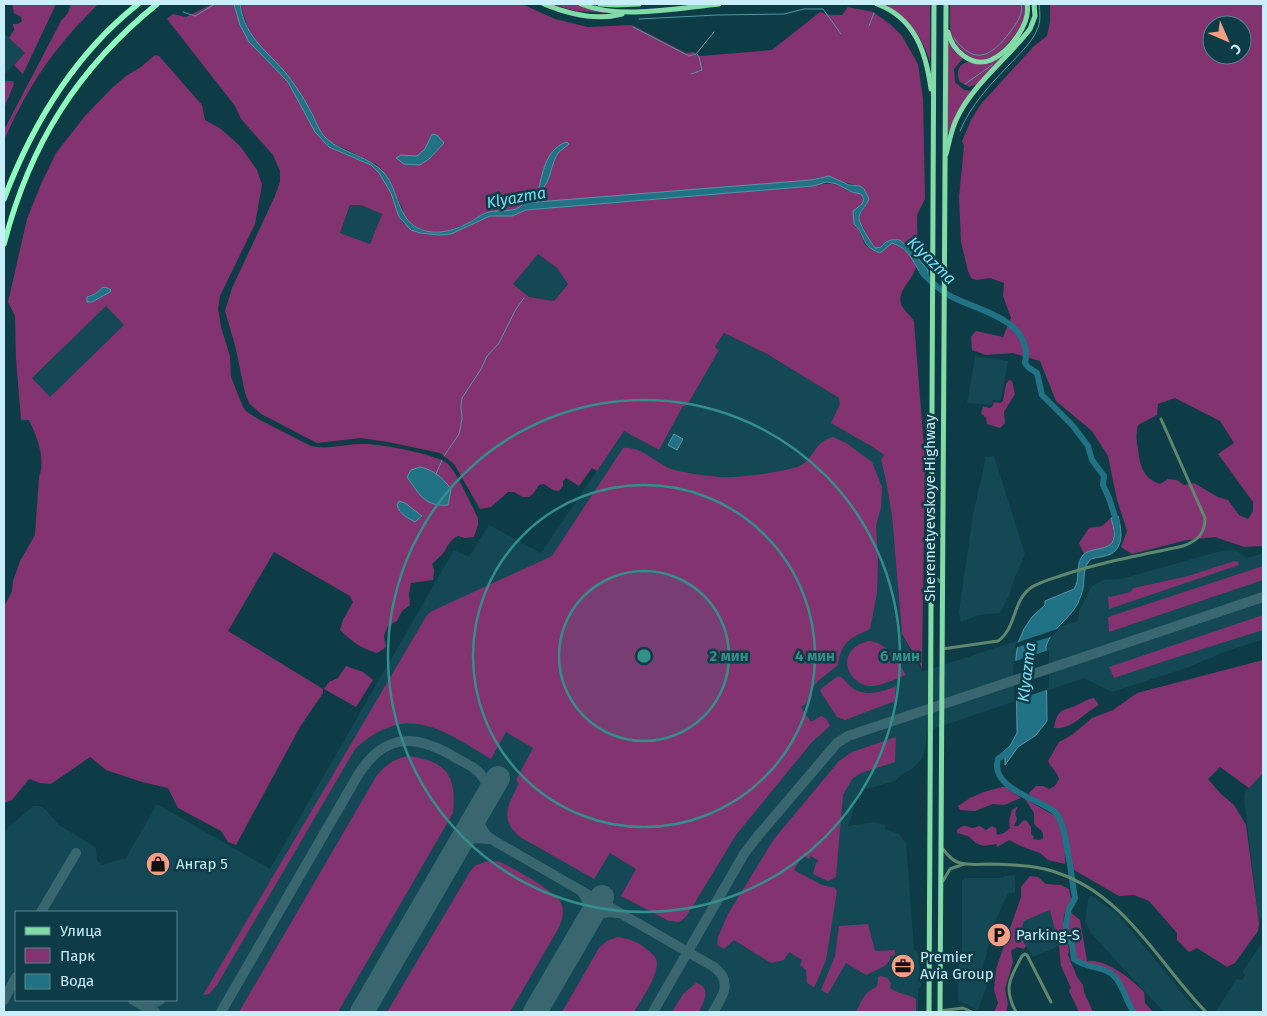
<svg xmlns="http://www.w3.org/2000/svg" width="1267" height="1016" font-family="'Fira Sans',sans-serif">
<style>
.built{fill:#144854;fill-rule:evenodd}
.green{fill:#823370;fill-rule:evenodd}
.water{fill:#227285;stroke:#5497a8}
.pier{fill:#0e3c46}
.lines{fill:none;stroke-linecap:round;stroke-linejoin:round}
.stream{stroke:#5497a8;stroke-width:1}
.river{stroke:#227285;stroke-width:6}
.taxiway{stroke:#3a6670;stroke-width:10}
.runway{stroke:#3a6670;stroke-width:24}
.street{stroke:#5f886f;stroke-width:3}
.primary{stroke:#82dba7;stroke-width:5}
.highway{stroke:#8ffbbd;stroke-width:5.5}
.ring{fill:none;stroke:#348e8a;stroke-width:2.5}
.labels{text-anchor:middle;stroke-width:5;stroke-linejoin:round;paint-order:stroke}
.street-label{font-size:15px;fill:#c8eef9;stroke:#0e3c46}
.poi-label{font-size:15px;fill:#c8eef9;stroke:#0e3c46;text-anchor:start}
.water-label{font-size:16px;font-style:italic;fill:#7bdcf5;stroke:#0e3c46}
.centre{fill:#348e8a;stroke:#0e3c46;stroke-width:2.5}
.ring-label{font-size:15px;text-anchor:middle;font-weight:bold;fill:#348e8a;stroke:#0e3c46;stroke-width:5;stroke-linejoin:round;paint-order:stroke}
</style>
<rect width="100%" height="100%" fill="#0e3c46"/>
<!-- built -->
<g class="built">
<polygon points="5,34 25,53 4,75 4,36"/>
<polygon points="351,204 361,205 382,214 370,244 340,233"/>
<polygon points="538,254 557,268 568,283 554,301 529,297 512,284"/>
<polygon points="106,305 125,325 50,398 31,378"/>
<path d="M 724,333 L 767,354 L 839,398 L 841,403 L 871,446 L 884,455 L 885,472 L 892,516 L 902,634 L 922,672 L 1078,621 L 1079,611 L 1092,586 L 1103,580 L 1121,579 L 1217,552 L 1232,550 L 1236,551 L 1247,558 L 1263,553 L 1263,639 L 1224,652 L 1189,667 L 1112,692 L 1084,678 L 927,731 L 925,751 L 922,758 L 913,768 L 902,774 L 895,781 L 860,791 L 857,794 L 855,798 L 852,815 L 848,826 L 874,822 L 885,825 L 885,829 L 899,834 L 906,844 L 914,949 L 918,953 L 921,986 L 918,989 L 918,1012 L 4,1012 L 4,831 L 33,806 L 39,806 L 44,808 L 59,825 L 93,846 L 96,849 L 97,860 L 102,865 L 126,858 L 157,804 L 270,869 L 454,550 L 469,557 L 489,525 L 541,553 L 624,431 L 659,450 L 683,406 L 687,401 L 689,402 L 719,350 L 715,348 ZM 16,912 L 176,912 L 176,1000 L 16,1000 Z"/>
<polygon points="975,356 1008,361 1001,400 993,400 992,405 967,403"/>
<polygon points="994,456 1025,554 1011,587 1010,594 1000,613 978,615 961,622 959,612 973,515 986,457"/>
<polygon points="1263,773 1263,914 1259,923 1244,796 1245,792"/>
<polygon points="1015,875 1015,893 1008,893 992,928 986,957 978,979 988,982 978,1010 958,1000 959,957 962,956 962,881 965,878 1003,878 1004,876"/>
<polygon points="1091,895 1115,912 1125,923 1198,1012 1164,1012 1132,978 1091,933 1085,921 1088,900"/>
<polygon points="1050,910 1059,946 1033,957 1020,936 1024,921"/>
<polygon points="1263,941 1263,1012 1215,1012 1237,979 1242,980 1245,976 1243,971"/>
</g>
<!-- green -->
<g class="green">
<polygon points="12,4 56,4 23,74 14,65 25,53 9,38 14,30 13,24 18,24 22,21 21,17 14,13"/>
<path d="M 71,4 L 98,4 C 87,16 74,28 64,41 C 39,70 19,106 4,140 L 4,130 L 61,21 L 68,13 Z"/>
<path d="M 212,4 L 234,4 L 249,42 L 288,82 L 315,132 L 329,147 L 371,165 L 379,173 L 391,193 L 399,217 L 404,224 L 439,235 L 490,216 L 512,216 L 526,210 L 813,186 C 832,181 844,185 862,194 L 864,199 L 862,204 L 853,211 L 854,224 L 858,228 L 865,245 L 876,252 L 883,250 L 892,243 C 904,247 911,255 916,266 C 914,280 895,291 902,306 C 905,312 911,315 914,322 L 925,460 L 922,668 L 902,634 L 892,516 L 886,480 L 881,460 L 884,455 L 871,446 L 831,423 L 840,404 L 839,398 L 767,354 L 724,333 L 715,347 L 719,350 L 689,402 L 687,402 L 685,406 L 683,406 L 659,450 L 624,431 L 597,471 L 592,468 L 579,486 L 566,478 L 563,481 L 563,486 L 559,491 L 553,490 L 544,484 L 539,485 L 533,494 L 529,497 L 523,497 L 514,492 L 508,492 L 491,507 L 480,509 L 454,464 L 440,453 L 388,442 L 361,438 L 317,443 L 261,414 L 249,403 L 245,393 L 235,345 L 225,311 L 232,288 L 275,196 L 280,182 L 280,171 L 273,155 L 241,119 L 235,106 L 167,19 L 173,14 L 186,17 ZM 350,205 L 361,205 L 382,214 L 370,244 L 340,233 ZM 538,254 L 557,268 L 568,284 L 554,301 L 529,297 L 513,284 Z"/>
<path d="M 240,4 L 522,4 L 555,19 L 588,27 L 632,25 L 686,53 L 693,52 L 700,56 L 772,50 L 820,12 L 830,15 L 842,15 L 848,7 L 873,12 L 890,24 L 902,36 L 918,64 L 923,99 L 925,199 L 917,215 L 918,259 L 912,251 L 900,240 L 875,248 C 868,240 868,237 864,229 C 862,224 859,223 858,217 L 867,204 L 860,186 L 821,177 L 811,180 L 521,207 L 511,211 L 487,212 L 466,224 L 444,232 L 431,232 L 421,229 L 411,224 L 404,216 L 402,208 L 387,176 L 376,164 L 329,141 L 321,134 L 311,111 L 291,80 L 256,42 L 248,28 ZM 432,134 L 436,151 L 420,165 L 415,164 L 401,155 L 417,157 L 425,149 Z"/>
<polygon points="551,4 576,4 589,9 608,13 575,11"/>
<path d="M 884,4 L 930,4 L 930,62 C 922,36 908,17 884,4 Z"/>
<path d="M 950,4 L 1025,4 C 1027,20 1020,30 1010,41 C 995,58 980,68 961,50 C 956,46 953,41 951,35 C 949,25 950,14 950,4 Z"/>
<path d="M 1050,4 L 1263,4 L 1263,546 L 1244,547 L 1215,537 L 1187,540 L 1132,554 L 1121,547 L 1127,531 L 1117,500 L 1108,456 L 1092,431 L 1056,401 L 1040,361 L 1013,353 L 986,355 L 972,350 L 971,337 L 976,331 L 1003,337 L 1011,318 L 1003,296 L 1004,283 L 990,278 L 976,280 L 971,278 L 968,271 L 961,242 L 959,197 L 964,146 L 962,141 L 971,120 L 981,104 L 1034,46 L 1047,36 L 1050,22 ZM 1212,25 L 1242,25 L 1242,55 L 1212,55 ZM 1175,398 L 1220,421 L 1234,443 L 1218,454 L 1253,502 L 1253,511 L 1248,519 L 1239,515 L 1228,500 L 1218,497 L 1194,483 L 1184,485 L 1177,480 L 1168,479 L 1160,484 C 1143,478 1140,466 1138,449 C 1136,441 1136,433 1138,425 L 1157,415 L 1158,404 Z"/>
<polygon points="948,41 955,52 963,58 954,69 955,82 964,90 972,91 957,112 947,136"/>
<path d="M 1006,52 L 978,84 L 969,87 L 960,82 C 956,75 957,65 967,62 C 971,61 975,63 979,62 C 988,60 997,55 1006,52 Z"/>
<path d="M 155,55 L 159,56 L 202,105 L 205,120 L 221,129 L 240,146 L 257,170 L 262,185 L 255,224 L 220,296 L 218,309 L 221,327 L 230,356 L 231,377 L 243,407 L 246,411 L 258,419 L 311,446 C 329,450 344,444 361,444 C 376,443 438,454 448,464 C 459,476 470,503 478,518 L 478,525 L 474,537 L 465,538 L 458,536 C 450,540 448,545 444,552 C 441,556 436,560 432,564 L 434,570 L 433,580 L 411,583 L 409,594 L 410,605 L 402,611 L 397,621 L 388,626 L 384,636 L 386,647 L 377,653 C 362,649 351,641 340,630 L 343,620 L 353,602 L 350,596 L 274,552 L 228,631 L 323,689 L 323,693 L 300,727 L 236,845 L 228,842 L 221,831 L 178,808 L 168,788 L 142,782 L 106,770 L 90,757 L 51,784 L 40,783 L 29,779 L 12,800 L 4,803 L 4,607 L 12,591 L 13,581 L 20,561 L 35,535 L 39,477 C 46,459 37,437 29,420 L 21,420 L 16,359 L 15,316 L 8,302 L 27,219 L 41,184 L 56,153 L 85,116 L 112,88 L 126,76 L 141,67 ZM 101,288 L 110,292 L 92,302 L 89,295 L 95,294 ZM 106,306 L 124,325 L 50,397 L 32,378 ZM 405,503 L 422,517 L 415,521 L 399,511 Z"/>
<polygon points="4,81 13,81 14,84 4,108"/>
<polygon points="1009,380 1012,381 1015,394 1004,412 1005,423 1000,428 987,424 986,418 981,413 983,406 989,408 992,407 994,402 1000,403 1003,401 1006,384"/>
<path d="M 833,437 L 846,443 L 872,462 L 882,487 L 881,507 L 876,526 L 878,562 L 877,593 L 870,629 C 850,638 841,642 838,665 L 818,681 L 812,688 L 812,697 L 810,701 L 801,707 L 811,722 L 821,716 L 826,718 L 830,726 L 812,742 L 736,835 L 686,917 L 679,922 L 669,921 L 621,896 L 636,869 L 610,853 L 594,879 L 520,837 C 498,818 509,804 519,783 L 516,780 L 533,748 L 506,732 L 491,759 C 441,729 407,702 355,749 L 217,985 L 209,994 L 203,995 L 427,615 L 432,611 L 552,556 L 623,448 C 642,446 655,463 671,469 C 685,473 706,476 721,477 C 732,479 795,471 803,464 C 816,454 815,442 833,437 Z"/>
<path d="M 1111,518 C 1114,528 1117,544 1105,549 C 1098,551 1091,550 1084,554 L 1079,543 L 1089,528 L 1102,526 Z"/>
<polygon points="1234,561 1238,562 1239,565 1109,609 1108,597 1109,596 1111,597 1130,592 1134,588 1188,576"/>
<polygon points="1263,566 1263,580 1109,632 1108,617"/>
<polygon points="1263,615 1263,630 1165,661 1114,678 1109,667"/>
<path d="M 868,641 C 886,641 898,661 906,675 C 895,679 880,687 869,686 C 851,684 839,661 854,648 C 858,644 863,643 868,641 Z"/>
<path d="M 1263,660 L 1263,773 L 1249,788 L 1220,767 L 1208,779 L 1221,794 L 1234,805 L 1246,825 L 1259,923 L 1258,931 L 1235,963 L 1227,967 L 1197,948 L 1189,952 L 1177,940 L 1177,933 L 1149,901 L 1134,895 L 1119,896 L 1074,870 L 1070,866 L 1071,855 L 1062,820 L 1054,808 L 1030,795 L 1029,793 L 1036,786 L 1043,786 L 1049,789 L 1055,786 L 1059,779 C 1057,771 1051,768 1048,761 L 1059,742 L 1072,735 L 1092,718 L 1113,710 L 1137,693 Z"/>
<polygon points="346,666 363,672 373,680 356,707 324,689 329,682 338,678"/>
<path d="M 838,676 C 844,678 846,682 850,686 C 862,698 883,692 896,686 L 895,701 L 845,720 L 837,717 L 820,691 L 822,688 Z"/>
<path d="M 1094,698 L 1099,705 C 1083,713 1073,730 1054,728 C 1058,706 1064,712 1079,704 C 1085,701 1088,699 1094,698 Z"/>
<polygon points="896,737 895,762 861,773 852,779 843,795 836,877 828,881 813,874 816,863 819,861 811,856 809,859 803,855 794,870 822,885 835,888 837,891 826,960 815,986 813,987 807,983 806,970 800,965 802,960 789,952 784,960 771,963 734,940 724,949 717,945 718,937 728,914 774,839 839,761 852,752"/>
<path d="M 408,756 C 446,761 457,775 453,813 L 338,1012 L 239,1012 L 377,775 C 387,764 394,759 408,756 Z"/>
<polygon points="1002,787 1006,787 1021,798 1004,805 993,804 975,811 960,810 958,806 970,798 984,792"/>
<path d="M 1025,799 L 1057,817 L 1065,848 L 1065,864 L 1048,860 L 1040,853 L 1023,847 L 1009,840 L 997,847 L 996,844 L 983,846 L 976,843 L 968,836 L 957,833 L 957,830 C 966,822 966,828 973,828 C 976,827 978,826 980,826 L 986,830 L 992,826 L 996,828 L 997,835 L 1004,833 L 1010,828 L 1009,821 L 1012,810 L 1018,806 L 1015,813 L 1017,819 L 1014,826 L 1018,826 L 1024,820 L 1027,821 L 1031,827 L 1031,834 L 1034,836 L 1033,839 L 1040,840 L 1043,838 C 1044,829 1038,829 1034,824 L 1034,813 Z"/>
<path d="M 488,861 C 492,861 496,861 500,862 C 512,867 556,892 561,903 C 565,912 562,921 558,929 L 510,1012 L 387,1012 L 471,870 L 476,865 Z"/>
<polygon points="1030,876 1038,877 1046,884 1061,885 1069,889 1071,899 1064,915 1063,924 1069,950 1068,955 1077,977 1083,985 1084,992 1093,1012 1079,1012 1069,991 1071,988 1061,966 1059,946 1050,910 1024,921 1020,936 1026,946 1024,949 1017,947 1011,951 1013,962 1005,989 1008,1004 1006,1012 994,1012 998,1003 994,990 996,969 1021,897 1021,887"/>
<path d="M 1070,912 L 1080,920 L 1087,961 C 1107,959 1131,979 1144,992 L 1145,1003 L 1153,1012 L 1135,1012 C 1128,1001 1126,987 1117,977 C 1105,964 1086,968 1075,956 C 1074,938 1065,932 1070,912 Z"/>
<polygon points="868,924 875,951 895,950 895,955 890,956 890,960 885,966 866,975 846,963 828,994 821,990 835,956 839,926"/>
<path d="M 617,937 C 627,938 637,941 645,948 C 649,951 654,955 656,959 C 662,970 640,1002 634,1012 L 562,1012 L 599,948 L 607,941 Z"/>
<path d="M 881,976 L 888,978 L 891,984 L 890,988 C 898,994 908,994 916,999 L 916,1012 L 892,1012 L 886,1011 L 883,1012 L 856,1012 C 859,1006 862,998 867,993 C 874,986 878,991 878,977 Z"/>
<path d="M 696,983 C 712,987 704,1002 699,1012 L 672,1012 L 683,994 Z"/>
</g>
<!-- water -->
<g class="water">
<path d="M 234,4 L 240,4 C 245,41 272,53 292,81 C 298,90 305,100 310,110 C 316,120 318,131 327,139 C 344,154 370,156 385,174 C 398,190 398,219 418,228 C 436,237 456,230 472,221 C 477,218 483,213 489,212 C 502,209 515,214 524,203 L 811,180 L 829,176 L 849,185 L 860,186 L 864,189 L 869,199 C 867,205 861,210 859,216 C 857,221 871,243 875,248 L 881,247 C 886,240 892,239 900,240 L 912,251 L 928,270 L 928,282 C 913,268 914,250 892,243 L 880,253 C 859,245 867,236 854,224 L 853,211 L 862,204 L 864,199 L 861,194 L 852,192 L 837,184 L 827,182 L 813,186 L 526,210 L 512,216 L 490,216 L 451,234 L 439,235 L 420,233 L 411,230 L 399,217 L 391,193 L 379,173 L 371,165 L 329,147 L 315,132 L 288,82 L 249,42 L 240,25 Z"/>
<polygon points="432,134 437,135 444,143 429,159 420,165 404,164 396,158 401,155 417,156 425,149"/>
<path d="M 567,142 L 569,144 C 566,147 562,149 559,152 C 550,163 552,181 541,190 L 539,188 C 543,170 547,148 567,142 Z"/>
<polygon points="103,287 108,288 111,290 110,292 92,302 87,302 87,297 95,294"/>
<polygon points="674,434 683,439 677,450 668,445"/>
<path d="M 420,467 C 434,470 443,478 451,489 L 448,505 C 425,507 419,494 407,477 L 411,470 Z"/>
<path d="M 399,501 L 405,503 L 422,516 L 415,522 C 407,517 400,515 397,505 Z"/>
<path d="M 1118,516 C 1121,528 1125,546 1111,554 C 1105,557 1097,557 1091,559 C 1082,567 1085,578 1083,588 C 1083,592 1079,599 1078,603 C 1069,620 1052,628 1046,646 L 1047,721 L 1036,735 L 1018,747 L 1005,765 L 1005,756 L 1003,752 L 1010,746 L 1017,733 L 1016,658 L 1018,643 L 1024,629 L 1032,617 L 1045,605 L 1045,601 L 1074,589 C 1080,580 1076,567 1081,558 C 1090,541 1125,560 1111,518 Z"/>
</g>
<!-- pier -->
<g class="pier">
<polygon points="1060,628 1053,636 1015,648 1016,643"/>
<polygon points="1049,650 1049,689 1014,701 1013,662"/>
</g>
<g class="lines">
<!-- stream -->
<g class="stream">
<polyline points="183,12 195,16 215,4"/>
<polyline points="639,19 717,15 784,14 804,9 823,9 841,34"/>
<polyline points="869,26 874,13"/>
<polyline points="633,27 689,56 696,54 714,32"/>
<path d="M 954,38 C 975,66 991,57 1010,32 C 1016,24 1024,14 1021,4"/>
<polyline points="691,74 702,70 699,57 697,54"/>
<polyline points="965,84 992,65"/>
<path d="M 960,131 C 971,105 989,86 1008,66 C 1018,55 1031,44 1037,30 C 1041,22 1040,13 1039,4"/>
<polyline points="444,456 459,434 462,419 461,406 462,398 481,369 487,356 499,343 516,309 524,298"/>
<polyline points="436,474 442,460"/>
</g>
<!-- river -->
<g class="river">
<path d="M 922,272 C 929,281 943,292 952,297 C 980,311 1034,321 1025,363 L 1028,367 L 1037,373 L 1042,395 L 1073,426 L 1088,446 L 1092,460 L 1104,476 L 1103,485 L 1109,498 L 1117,523"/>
<path d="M 1009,751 L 998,759 C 989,789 1041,799 1056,813 C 1066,822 1072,882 1075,898 L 1069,909 L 1066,924 L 1066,931 L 1072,945 L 1074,959 C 1086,969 1104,965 1115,977 C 1124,987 1126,1002 1134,1012"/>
</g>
<!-- taxiway -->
<g class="taxiway">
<path d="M 458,847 L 473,838 L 491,839 L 714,967 C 733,982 723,996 713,1012"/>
<path d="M 582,892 C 591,904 590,915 584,928 C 593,916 602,910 617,913"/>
<polyline points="41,912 76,853"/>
<polyline points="4,1000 16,977"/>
<polyline points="133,1000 155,1012"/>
<polyline points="142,1005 152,1004 160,1000"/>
<path d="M 221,1012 L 358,775 C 385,732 416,734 456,758 C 466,764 478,768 484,779 C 495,799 465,819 491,839"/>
<polyline points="653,1012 744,854 757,837 837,743 848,736 1263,597"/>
</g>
<!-- runway -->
<g class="runway">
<polyline points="362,1012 498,778"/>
<polyline points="535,1012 602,897"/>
</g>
<!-- street -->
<g class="street">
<polyline points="932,582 937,579 942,583"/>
<path d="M 942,649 L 998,641 C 1017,628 1012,600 1032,587 C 1040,582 1051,579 1060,576 C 1100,562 1142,555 1183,546 C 1197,541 1205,534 1205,518 L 1161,419"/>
<path d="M 943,849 C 947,854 950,859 957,862 C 967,866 980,864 991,864 C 1013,865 1037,865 1058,873 C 1127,897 1158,963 1206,1012"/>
<polyline points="943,881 950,869 964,864"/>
<polyline points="940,1011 963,1008 972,1012"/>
<path d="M 1016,1012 C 1003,988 1010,978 1022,956 L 1025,954 L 1027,955 L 1051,1002"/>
</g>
<!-- primary -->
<g class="primary">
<path d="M 544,4 C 568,14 596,21 622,14"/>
<path d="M 581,4 C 620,20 678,8 719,4"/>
<polyline points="600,4 616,5 639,4"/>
<path d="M 877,4 C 915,18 926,52 931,89"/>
<path d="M 948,32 C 952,50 971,68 991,60 C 1009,52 1031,24 1027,4"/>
<path d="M 946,154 C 949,143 951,131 956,120 C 971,86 1007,59 1030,29 L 1035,16 L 1034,4"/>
<polyline points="929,1012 934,4"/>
<path d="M 940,1012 C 945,676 941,340 946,4"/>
</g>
<!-- highway -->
<g class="highway">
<path d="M 4,199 C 32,125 75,54 138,4"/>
<path d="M 4,244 C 30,144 77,69 157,4"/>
</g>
</g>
<!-- distance rings -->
<circle cx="644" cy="656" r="85" fill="#348e8a" fill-opacity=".12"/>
<g class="ring">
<circle cx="644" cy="656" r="85"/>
<circle cx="644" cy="656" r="171"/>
<circle cx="644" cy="656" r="256"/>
</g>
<!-- icons -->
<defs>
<g id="shop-disc" transform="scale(1.25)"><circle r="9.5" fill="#f39f86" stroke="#0e3c46"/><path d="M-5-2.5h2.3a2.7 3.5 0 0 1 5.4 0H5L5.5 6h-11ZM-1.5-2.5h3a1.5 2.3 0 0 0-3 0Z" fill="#111"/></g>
<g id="parking-disc" transform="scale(1.25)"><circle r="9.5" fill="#f39f86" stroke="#0e3c46"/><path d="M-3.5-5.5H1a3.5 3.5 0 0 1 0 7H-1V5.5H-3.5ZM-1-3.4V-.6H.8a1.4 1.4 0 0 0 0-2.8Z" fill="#111"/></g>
<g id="office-disc" transform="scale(1.25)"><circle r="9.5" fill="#f39f86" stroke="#0e3c46"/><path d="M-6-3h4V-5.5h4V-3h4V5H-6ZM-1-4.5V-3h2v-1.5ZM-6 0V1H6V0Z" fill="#111"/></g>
</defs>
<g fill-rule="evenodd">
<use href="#shop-disc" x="158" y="864"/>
<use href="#parking-disc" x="999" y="935"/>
<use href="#office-disc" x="903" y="966"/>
</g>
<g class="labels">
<!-- street labels -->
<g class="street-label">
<text transform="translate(930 508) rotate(-90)" y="5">Sheremetyevskoye Highway</text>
</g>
<!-- poi labels -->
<g class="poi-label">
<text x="176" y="869">Ангар 5</text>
<text x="1016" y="940">Parking-S</text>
<text x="920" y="962">Premier<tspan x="920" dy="17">Avia Group</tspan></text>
</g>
<!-- water labels -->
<g class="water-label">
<text transform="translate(516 197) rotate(-10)" y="6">Klyazma</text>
<text transform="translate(932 260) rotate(44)" y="6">Klyazma</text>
<text transform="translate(1026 672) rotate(-83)" y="6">Klyazma</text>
</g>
</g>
<circle cx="644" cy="656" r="8" class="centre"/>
<g class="ring-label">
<text x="729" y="661">2 мин</text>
<text x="815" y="661">4 мин</text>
<text x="900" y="661">6 мин</text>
</g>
<!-- border -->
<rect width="1267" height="1016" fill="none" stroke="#c8eef9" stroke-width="10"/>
<!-- legend -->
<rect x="15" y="911" width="162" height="90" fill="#0e3c46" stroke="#58838e"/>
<rect x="25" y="927" width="25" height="8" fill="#82dba7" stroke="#58838e"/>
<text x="60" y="936" font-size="15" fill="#c8eef9">Улица</text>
<rect x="25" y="948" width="25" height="15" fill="#823370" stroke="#58838e"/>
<text x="60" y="961" font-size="15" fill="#c8eef9">Парк</text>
<rect x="25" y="974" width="25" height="15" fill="#227285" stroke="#58838e"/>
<text x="60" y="986" font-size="15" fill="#c8eef9">Вода</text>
<!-- north arrow -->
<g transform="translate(1227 40) rotate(135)"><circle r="24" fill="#0e3c46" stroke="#58838e"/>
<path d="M0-4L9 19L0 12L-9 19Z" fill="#f39f86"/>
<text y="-8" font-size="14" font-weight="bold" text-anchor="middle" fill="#c8eef9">С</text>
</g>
</svg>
